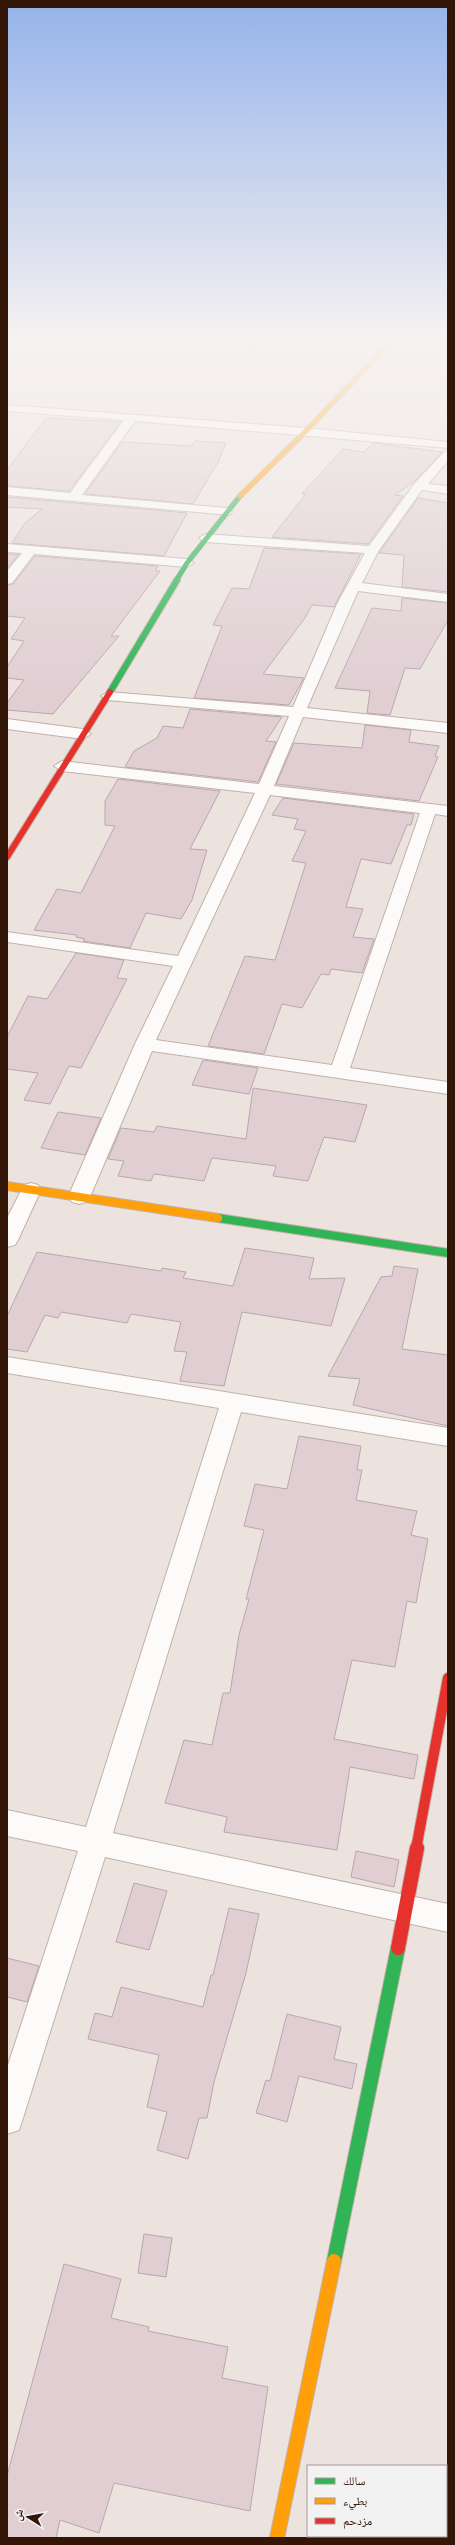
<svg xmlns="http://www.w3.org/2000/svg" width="455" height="2545" font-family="Georgia,'Noto Naskh Arabic',serif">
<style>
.building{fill:#e0ced3;stroke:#b9a7ad}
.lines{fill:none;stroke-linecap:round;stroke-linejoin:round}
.street-casing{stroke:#c3b0a7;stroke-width:2}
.fast-far3-casing{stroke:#c3b0a7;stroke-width:6}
.fast-far2-casing{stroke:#c3b0a7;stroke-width:8}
.fast-far1-casing{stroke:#c3b0a7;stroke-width:10}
.fast-casing{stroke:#c3b0a7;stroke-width:16}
.slow-far2-casing{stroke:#c3b0a7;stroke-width:6}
.slow-far1-casing{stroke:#c3b0a7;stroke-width:10}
.slow-casing{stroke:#c3b0a7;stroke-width:16}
.jam-far2-casing{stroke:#c3b0a7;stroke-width:8}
.jam-far1-casing{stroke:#c3b0a7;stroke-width:12}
.jam-casing{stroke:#c3b0a7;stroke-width:16}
.street{fill:#fcfbfa;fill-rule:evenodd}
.fast-far3{stroke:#30b455;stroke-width:5}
.fast-far2{stroke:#30b455;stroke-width:6}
.fast-far1{stroke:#30b455;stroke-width:8}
.fast{stroke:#30b455;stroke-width:14}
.slow-far2{stroke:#ff9f0a;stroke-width:5}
.slow-far1{stroke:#ff9f0a;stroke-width:8}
.slow{stroke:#ff9f0a;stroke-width:14}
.jam-far2{stroke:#e5322d;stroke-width:6}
.jam-far1{stroke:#e5322d;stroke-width:10}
.jam{stroke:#e5322d;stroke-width:14}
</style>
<rect width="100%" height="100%" fill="#ece3df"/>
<!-- building -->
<g class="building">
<polygon points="46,418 121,422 69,491 7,486 7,470"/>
<polygon points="195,441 226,443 218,462 193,504 85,494 122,442 191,446"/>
<polygon points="373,443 442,452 416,480 395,495 403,496 368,544 272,537 306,494 302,494 343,449 364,452"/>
<polygon points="7,497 187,513 164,556 12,543 25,523 42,509 7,507"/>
<polygon points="418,498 448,503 448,592 402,587 404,555 379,553"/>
<polygon points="264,548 361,554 334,607 312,605 305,618 263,674 304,678 289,705 194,698 222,626 213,625 232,588 249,589"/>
<polygon points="7,554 19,554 7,569"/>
<polygon points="35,556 158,566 155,571 160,571 111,636 119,636 53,714 7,710 7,703 24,680 7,678 7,667 24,641 11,639 25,618 7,616 7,585 13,584"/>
<polygon points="402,598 448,603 448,620 420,669 405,668 390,715 367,713 370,691 335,688 372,608 401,611"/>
<polygon points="190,709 282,717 266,741 276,742 258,782 125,767 134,751 157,738 163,726 183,728"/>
<polygon points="365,725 411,730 409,742 439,746 435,756 438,757 419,801 276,784 294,743 362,748"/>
<polygon points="118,779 220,791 190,849 207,850 192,900 181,919 146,913 130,948 83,941 85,939 76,937 77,935 34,930 57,889 81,893 115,826 105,825 105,801"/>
<polygon points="283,798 414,814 411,825 407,825 391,864 361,859 346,907 363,909 353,937 374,939 362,973 331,969 329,975 321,974 302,1008 282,1004 264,1054 208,1046 245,956 275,960 306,863 292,861 306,831 294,829 298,819 272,815"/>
<polygon points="76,953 124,960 117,978 127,979 81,1068 69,1066 50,1104 24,1100 38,1073 7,1069 7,1037 28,996 47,999"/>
<polygon points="203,1060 258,1068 249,1094 192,1085"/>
<polygon points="253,1088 367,1105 355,1142 324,1137 308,1181 273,1176 276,1166 212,1158 204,1181 154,1174 151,1181 118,1176 124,1161 108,1159 121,1128 154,1132 157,1126 246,1139"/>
<polygon points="58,1112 101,1118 85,1155 41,1148"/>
<polygon points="245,1248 314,1258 309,1279 345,1278 331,1326 242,1312 224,1386 180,1381 187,1352 174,1351 181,1322 131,1314 127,1323 61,1312 58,1318 45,1315 27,1352 7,1349 7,1316 37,1252 161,1271 162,1268 186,1272 183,1278 233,1286"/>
<polygon points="394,1266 418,1269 402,1349 448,1355 448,1426 353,1405 360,1379 328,1376 381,1277 392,1276"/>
<polygon points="299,1436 361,1446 357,1470 362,1470 356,1500 417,1511 411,1535 428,1539 416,1603 407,1601 395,1667 352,1660 334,1739 418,1755 414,1779 350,1767 337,1850 224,1832 227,1817 165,1803 184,1740 212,1745 223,1693 230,1693 239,1635 249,1599 246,1599 264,1530 244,1526 255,1484 287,1489"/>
<polygon points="356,1851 399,1860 394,1887 351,1877"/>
<polygon points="134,1883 167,1891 149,1950 116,1942"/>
<polygon points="229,1908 259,1914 246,1973 214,2082 207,2118 199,2118 188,2159 157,2150 167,2112 147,2107 159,2055 88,2039 95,2013 112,2017 121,1987 203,2007 211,1975 213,1975"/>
<polygon points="7,1958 39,1966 27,2002 7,1997"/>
<polygon points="287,2014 341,2027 334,2059 357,2064 352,2089 299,2076 287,2122 256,2113 266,2080 270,2081"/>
<polygon points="144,2234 172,2238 166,2277 138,2273"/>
<polygon points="64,2264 121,2279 111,2318 149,2327 148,2331 228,2347 222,2378 268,2387 250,2511 114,2483 99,2533 60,2520 56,2538 7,2538 7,2476"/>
</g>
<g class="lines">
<!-- street casing -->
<g class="street-casing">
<g id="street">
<polygon points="7,405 306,428 448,442 448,448 135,421 82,495 226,508 230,509 232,512 230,515 7,495 7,487 70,493 124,420 7,411"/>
<path d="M 448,450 L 448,461 L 428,484 L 448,486 L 448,494 L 422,490 L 379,550 L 362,583 L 448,594 L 448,602 L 358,591 L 307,708 L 448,723 L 448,733 L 303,717 L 274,786 L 448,806 L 448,816 L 435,814 L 350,1068 L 448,1082 L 448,1094 L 152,1051 L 90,1197 L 86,1202 L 79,1204 L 72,1202 L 68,1197 L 135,1044 L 173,966 L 7,942 L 7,932 L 178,956 L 255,793 L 62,771 L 54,766 L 62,761 L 259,784 L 289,716 L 108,700 L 101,696 L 108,692 L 293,707 L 337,604 L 365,553 L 205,542 L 199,538 L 205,534 L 369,546 L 415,483 L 444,452 ZM 270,795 L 420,813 L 332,1065 L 156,1040 Z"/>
<polygon points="7,544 187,559 194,563 187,567 34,554 12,583 7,584 7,571 22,553 7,552"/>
<polygon points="7,719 83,729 91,734 83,739 7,729"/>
<polygon points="31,1183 38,1185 41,1190 18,1240 15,1245 7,1247 7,1218 24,1185"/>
<polygon points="7,1357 448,1428 448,1446 241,1412 113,1833 448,1904 448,1932 105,1857 23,2118 19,2130 7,2134 7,2068 78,1851 7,1836 7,1810 86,1827 219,1408 7,1373"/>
</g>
</g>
<!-- fast-far3 casing -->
<g class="fast-far3-casing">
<polyline id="fast-far3" points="176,581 187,563 240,496"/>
</g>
<!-- fast-far2 casing -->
<g class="fast-far2-casing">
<polyline id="fast-far2" points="110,692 177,580"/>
</g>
<!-- fast-far1 casing -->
<g class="fast-far1-casing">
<polyline id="fast-far1" points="218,1218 448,1253"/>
</g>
<!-- fast casing -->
<g class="fast-casing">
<polyline id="fast" points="334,2261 398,1948"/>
</g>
<!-- slow-far2 casing -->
<g class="slow-far2-casing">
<polyline id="slow-far2" points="240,496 306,431 396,336"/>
</g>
<!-- slow-far1 casing -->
<g class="slow-far1-casing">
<polyline id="slow-far1" points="7,1186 218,1218"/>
</g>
<!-- slow casing -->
<g class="slow-casing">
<polyline id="slow" points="277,2538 334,2261"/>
</g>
<!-- jam-far2 casing -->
<g class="jam-far2-casing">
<polyline id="jam-far2" points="7,857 110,692"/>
</g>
<!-- jam-far1 casing -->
<g class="jam-far1-casing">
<polyline id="jam-far1" points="416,1849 448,1678"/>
</g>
<!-- jam casing -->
<g class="jam-casing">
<polyline id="jam" points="398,1948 417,1848"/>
</g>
<!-- street -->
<use href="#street" class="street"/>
<!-- fast-far3 -->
<use href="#fast-far3" class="fast-far3"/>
<!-- fast-far2 -->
<use href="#fast-far2" class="fast-far2"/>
<!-- fast-far1 -->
<use href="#fast-far1" class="fast-far1"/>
<!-- fast -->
<use href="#fast" class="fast"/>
<!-- slow-far2 -->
<use href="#slow-far2" class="slow-far2"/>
<!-- slow-far1 -->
<use href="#slow-far1" class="slow-far1"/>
<!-- slow -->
<use href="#slow" class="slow"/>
<!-- jam-far2 -->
<use href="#jam-far2" class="jam-far2"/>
<!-- jam-far1 -->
<use href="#jam-far1" class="jam-far1"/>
<!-- jam -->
<use href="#jam" class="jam"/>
</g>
<!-- sky -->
<linearGradient id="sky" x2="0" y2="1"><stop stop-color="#95b3ea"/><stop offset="0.49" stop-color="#f6f2f1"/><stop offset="1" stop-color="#f6f2f1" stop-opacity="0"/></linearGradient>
<rect width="455" height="692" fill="url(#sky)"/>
<!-- border -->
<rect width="455" height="2545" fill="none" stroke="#341607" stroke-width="16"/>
<!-- legend -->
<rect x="307" y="2465" width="140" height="72" fill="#f2f2f2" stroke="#a69a94"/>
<rect x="315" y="2478" width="20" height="6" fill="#30b455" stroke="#a69a94"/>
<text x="343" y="2485" font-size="12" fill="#341607">سالك</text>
<rect x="315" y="2498" width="20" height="6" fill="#ff9f0a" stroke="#a69a94"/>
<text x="343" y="2505" font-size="12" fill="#341607">بطيء</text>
<rect x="315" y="2518" width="20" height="6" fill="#e5322d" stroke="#a69a94"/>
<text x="343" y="2525" font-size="12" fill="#341607">مزدحم</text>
<!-- north arrow -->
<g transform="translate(28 2517) rotate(281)" stroke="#f2f2f2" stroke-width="3" paint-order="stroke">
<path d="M0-3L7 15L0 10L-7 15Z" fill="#341607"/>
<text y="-6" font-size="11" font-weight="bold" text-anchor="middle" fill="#341607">ش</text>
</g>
</svg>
